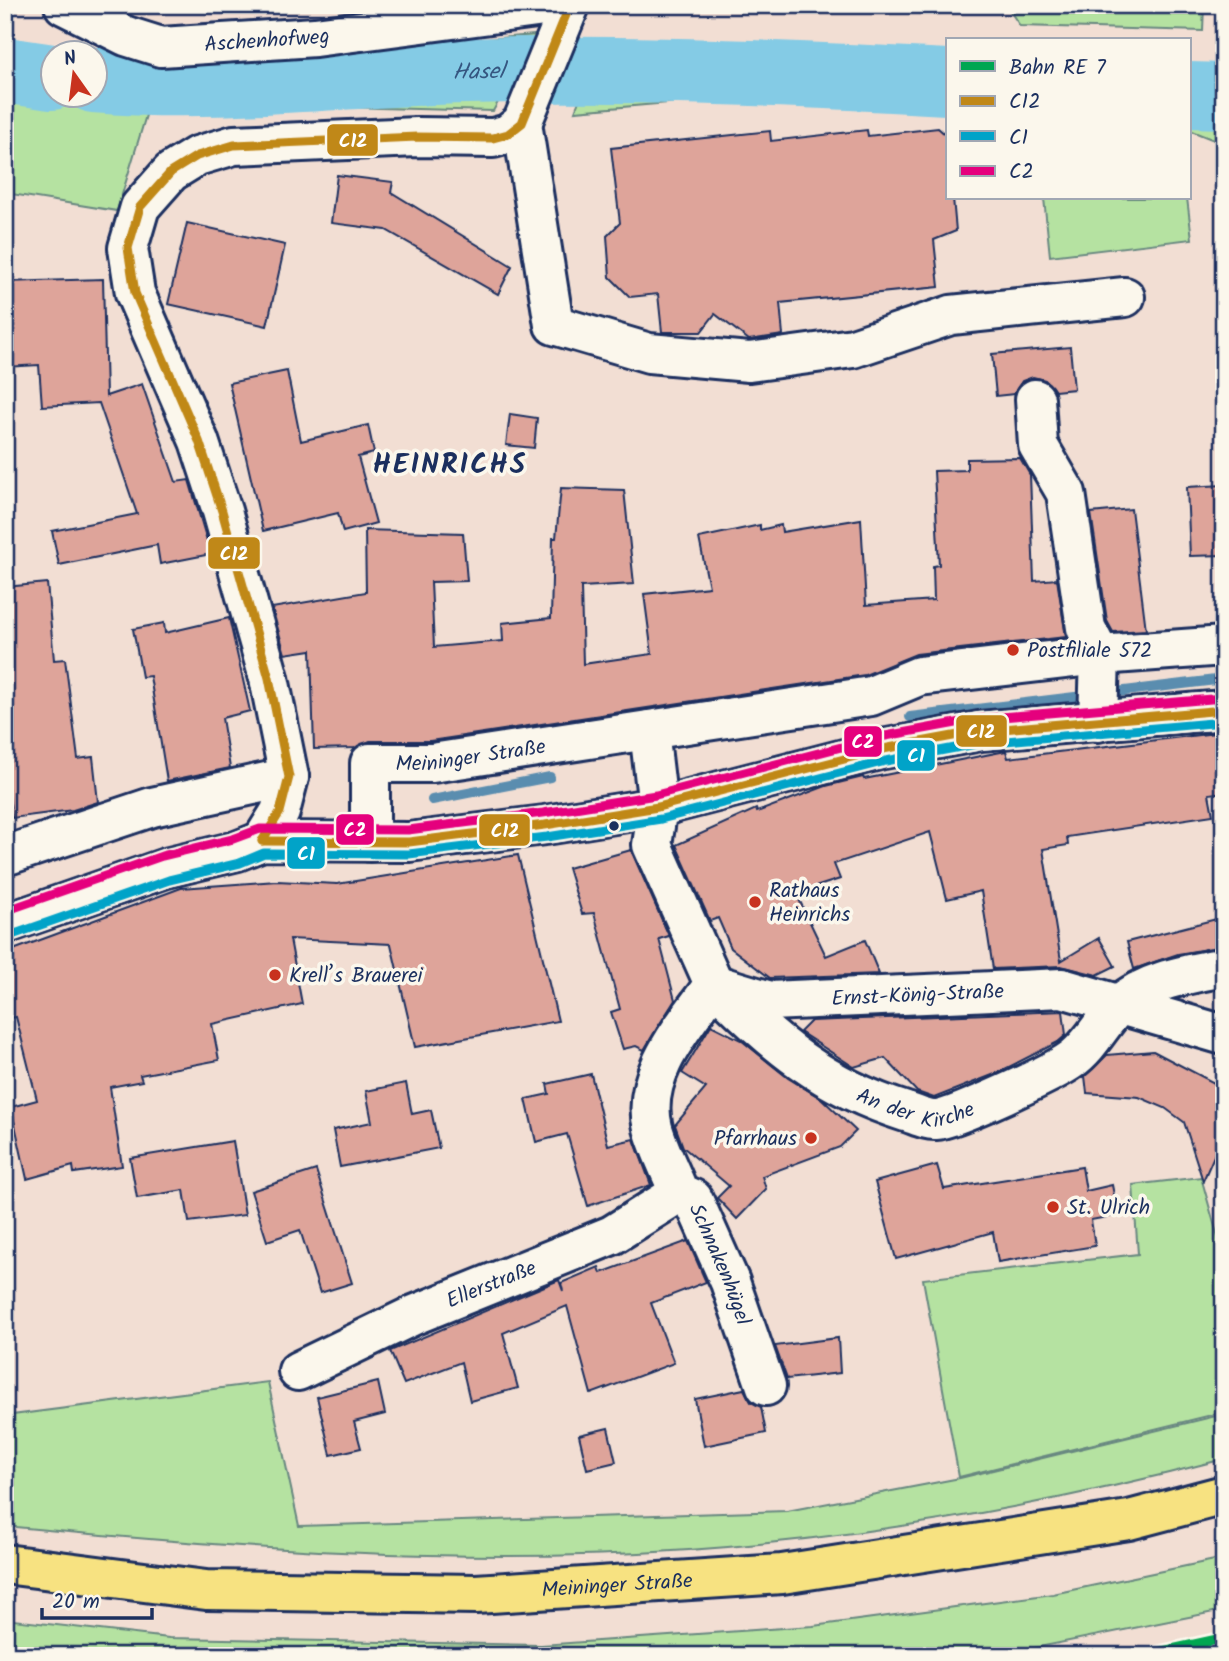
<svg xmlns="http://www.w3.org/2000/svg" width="1229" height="1661" font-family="Kalam,sans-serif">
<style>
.green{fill:#b5e2a1;stroke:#688880;stroke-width:2}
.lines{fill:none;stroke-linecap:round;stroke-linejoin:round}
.stream{stroke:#5a8daf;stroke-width:10}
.river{stroke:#84cbe5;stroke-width:66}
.building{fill:#dea49a;stroke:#1b2f5e;stroke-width:2}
.minor-casing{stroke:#1b2f5e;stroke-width:44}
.major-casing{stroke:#1b2f5e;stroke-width:44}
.minor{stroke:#fbf7ec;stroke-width:38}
.major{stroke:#f7e281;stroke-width:38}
.bus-1-casing{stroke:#fbf7ec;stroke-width:14}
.bus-2-casing{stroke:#fbf7ec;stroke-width:14}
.bus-3-casing{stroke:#fbf7ec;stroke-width:14}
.bus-1{stroke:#c08818;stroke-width:9}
.bus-2{stroke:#01a3c8;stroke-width:9}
.bus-3{stroke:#e5007d;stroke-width:9}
.rail-1-casing{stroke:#fbf7ec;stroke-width:16}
.rail-1{stroke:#00a651;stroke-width:10}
.poi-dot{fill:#c8321e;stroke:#fbf7ec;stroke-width:2.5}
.bus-dot{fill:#1b2f5e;stroke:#fbf7ec;stroke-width:2.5}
.labels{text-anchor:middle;stroke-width:7;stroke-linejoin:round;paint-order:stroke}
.street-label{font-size:21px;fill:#1b2f5e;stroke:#fbf7ec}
.poi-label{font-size:21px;fill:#1b2f5e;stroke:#fbf7ec;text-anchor:start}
.water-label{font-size:23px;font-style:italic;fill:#355680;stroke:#fbf7ec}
.district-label{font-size:28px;font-weight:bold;letter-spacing:2px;fill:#1b2f5e;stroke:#fbf7ec}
.line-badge{stroke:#fbf7ec;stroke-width:2.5}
.badge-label{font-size:19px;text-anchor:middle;font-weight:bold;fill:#fff}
</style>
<rect width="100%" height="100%" fill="#f2ded3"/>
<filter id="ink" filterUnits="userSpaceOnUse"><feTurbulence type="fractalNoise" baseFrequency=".0143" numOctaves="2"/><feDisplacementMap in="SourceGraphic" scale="14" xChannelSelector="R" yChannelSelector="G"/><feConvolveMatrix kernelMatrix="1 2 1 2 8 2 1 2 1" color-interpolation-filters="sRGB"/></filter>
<g filter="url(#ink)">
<!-- green -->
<g class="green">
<polygon points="1006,5 1204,5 1203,31 1020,26"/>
<polygon points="536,35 493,111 150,102 117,211 5,193 5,43 86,52 52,52 52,94 94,94 95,54 134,58 245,58"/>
<polygon points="604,38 947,59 947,106 816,97 680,102 575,111"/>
<polygon points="1189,73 1224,76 1224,144 1189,130"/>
<polygon points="1044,198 1187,198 1192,239 1050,256"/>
<polygon points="1201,1177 1224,1259 1224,1412 959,1477 923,1279 1138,1254 1133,1185"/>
<path d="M 268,1382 L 299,1526 L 787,1511 L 960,1478 L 1224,1414 L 1224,1459 C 1049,1505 869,1537 689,1550 C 461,1566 232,1548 5,1526 L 5,1416 Z"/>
<polygon points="1224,1558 1224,1610 994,1656 5,1656 5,1619 169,1638 541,1645 813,1626 1053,1594"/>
</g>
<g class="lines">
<!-- stream -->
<g class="stream">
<polyline points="910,717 1224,679"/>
<polyline points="432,800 550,777"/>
</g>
<!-- river -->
<g class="river">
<polyline points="5,70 52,77"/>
<path id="s1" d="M 94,80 C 219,90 341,74 465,71 C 625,67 787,73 947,82"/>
<polyline points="1189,95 1224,96"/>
</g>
</g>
<!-- building -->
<g class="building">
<polygon points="938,128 947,136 947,198 953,198 956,231 934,240 939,287 780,303 783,335 749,340 715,314 701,332 662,332 658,294 630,297 610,277 607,236 620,223 611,148 770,131 771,141 867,130 868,136"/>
<polygon points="337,175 393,182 391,192 512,266 498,294 386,230 331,223"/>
<polygon points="187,223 285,245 267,326 168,304"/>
<polygon points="103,279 106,396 142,384 176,482 189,480 211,554 160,564 157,545 59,565 52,531 137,514 99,403 42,406 39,365 5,367 5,282"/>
<polygon points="1070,347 1074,389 1055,391 1045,380 1033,377 1022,381 1014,394 996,396 992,354"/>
<polygon points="287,371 301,441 368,425 374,453 358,457 376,523 343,532 338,513 263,531 229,383"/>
<polygon points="510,414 537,418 534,448 506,445"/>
<polygon points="1020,458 1030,475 1034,581 1057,579 1066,637 916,654 865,675 430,741 370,741 355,748 314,749 311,650 285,654 272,608 366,592 365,530 463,533 467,581 431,582 434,647 503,641 502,623 551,618 553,538 556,538 561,488 624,490 634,584 581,587 583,664 652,654 644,594 709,587 699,538 760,525 760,530 781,525 782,532 861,519 866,605 934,600 933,566 939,565 934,471 967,470 967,459"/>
<polygon points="1224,485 1224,555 1190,556 1187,487"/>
<polygon points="1131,509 1146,630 1113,632 1107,621 1091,513"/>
<polygon points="47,583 54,660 65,659 78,759 93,757 98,802 73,810 12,818 5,764 5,587"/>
<polygon points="229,618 250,711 222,718 230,768 167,781 150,676 142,677 133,629 164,623 165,633"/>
<polygon points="1224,732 1224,792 1209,794 1213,815 1067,837 1068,845 1043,849 1061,961 1099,938 1115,966 1097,975 1061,966 993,969 981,891 947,899 930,832 834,864 840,879 796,893 826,956 865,940 879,974 770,978 731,948 718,918 710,921 676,845 756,809 757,812 826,786 863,777 864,779 1006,751 1008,758"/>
<polygon points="631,850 669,936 659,939 675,1000 644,1050 636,1046 623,1049 611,1012 620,1009 594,913 582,914 568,868"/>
<polygon points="518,855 558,1021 415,1047 391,944 290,939 302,1004 212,1024 219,1060 140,1075 142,1081 110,1087 122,1166 74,1173 73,1166 27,1179 11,1107 37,1100 16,1017 5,1019 5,953 181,888 277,881 337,884"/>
<polygon points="1224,917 1224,946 1178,954 1134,969 1127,942"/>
<polygon points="1063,1011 1066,1035 1058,1042 995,1074 934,1098 917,1092 885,1058 854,1067 800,1032 811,1021"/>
<polygon points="711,1025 741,1040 788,1078 822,1099 856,1131 840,1147 762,1176 766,1189 737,1219 717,1198 729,1186 683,1147 675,1125 706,1088 682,1073"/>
<polygon points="1153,1051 1224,1088 1224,1133 1203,1181 1184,1122 1165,1108 1139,1097 1087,1093 1085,1076 1107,1055"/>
<polygon points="591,1074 608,1145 634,1139 651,1185 588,1206 567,1134 536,1142 526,1099 549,1094 547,1084"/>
<polygon points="406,1083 412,1114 431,1110 439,1148 340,1167 333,1130 372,1122 366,1091"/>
<polygon points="233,1141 245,1215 189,1222 184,1190 137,1198 130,1158"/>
<polygon points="937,1165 944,1189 1082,1167 1086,1191 1112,1185 1118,1215 1091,1220 1095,1246 998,1262 993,1232 896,1259 875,1182"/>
<polygon points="316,1170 352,1283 320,1293 300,1230 267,1241 251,1191"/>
<polygon points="688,1241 706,1282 651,1303 674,1363 591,1394 567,1306 503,1333 518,1388 470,1401 461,1362 404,1384 390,1351 559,1280 563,1291 561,1283 599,1267 601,1273"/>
<polygon points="838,1338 840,1373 787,1379 775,1346"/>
<polygon points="378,1382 385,1414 354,1422 361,1448 331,1455 317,1397"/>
<polygon points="744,1389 751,1402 761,1407 766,1433 704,1446 695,1399"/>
<polygon points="608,1428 616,1462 587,1469 579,1435"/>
</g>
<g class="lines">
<!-- minor casing -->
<g class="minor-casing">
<g id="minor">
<path id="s2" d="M 64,5 L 126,36 L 161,47 L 315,37 L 559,5"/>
<polyline points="522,123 554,325 649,353 749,362 853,348 951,315 1125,297"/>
<polyline points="1035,399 1038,445 1066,493 1086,628 1100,655 1098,722"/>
<path id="s3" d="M 649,730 L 658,807 L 652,845 L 714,984 C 686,1024 639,1075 653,1128 C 659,1150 671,1172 679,1193 L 693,1199 L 730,1282 L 766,1386"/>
<polyline points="262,841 280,812 289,777 269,678 222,511 199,441 135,293 128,248 140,207 171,172 197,156 234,145 417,137 493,138 508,134 522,123 570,5"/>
<path id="s4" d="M 370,842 L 370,763 L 432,763 L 871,696 L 919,676 L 1100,655 L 1224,646"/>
<polyline points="5,856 152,807 289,777"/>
<polyline points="5,924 166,868 237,851 262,841 409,842 545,825 658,807 883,749 980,731 1224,710"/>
<path id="s5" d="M 714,984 C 774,1044 823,1086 906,1112 C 914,1114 927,1121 936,1120 C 954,1119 1055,1072 1071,1060 C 1092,1045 1102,1021 1120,1004 C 1147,980 1190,974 1224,967"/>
<path id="s6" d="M 720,986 L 770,1001 L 1062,988 L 1224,1035"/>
<path id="s7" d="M 298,1371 L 414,1315 L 612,1235 L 679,1193"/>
</g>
</g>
<!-- major casing -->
<g class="major-casing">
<g id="major">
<path id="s8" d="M 5,1564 L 206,1590 L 476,1594 L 782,1574 L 1129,1520 L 1224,1495"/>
</g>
</g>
<!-- minor -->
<use href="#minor" class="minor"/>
<!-- major -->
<use href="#major" class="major"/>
<!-- bus-1 casing -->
<g class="bus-1-casing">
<g id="bus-1">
<polyline points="262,841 280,812 289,777 269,678 222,511 199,441 135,293 128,248 140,207 171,172 197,156 234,145 417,137 493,138 508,134 522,123 570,5"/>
<polyline points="262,841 409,842 545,825 658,807 883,749 980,731 1224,710"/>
</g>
</g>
<!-- bus-2 casing -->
<g class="bus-2-casing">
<polyline id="bus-2" points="9,936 169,880 240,863 264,853 409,854 547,837 661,819 886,761 982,743 1224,722"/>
</g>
<!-- bus-3 casing -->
<g class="bus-3-casing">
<polyline id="bus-3" points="5,911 162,856 233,839 260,829 408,830 543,813 656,795 880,737 978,719 1223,698"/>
</g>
<!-- bus-1 -->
<use href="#bus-1" class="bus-1"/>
<!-- bus-2 -->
<use href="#bus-2" class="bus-2"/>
<!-- bus-3 -->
<use href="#bus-3" class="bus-3"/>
<!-- rail-1 casing -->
<g class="rail-1-casing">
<polyline id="rail-1" points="1142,1656 1224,1638"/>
</g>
<!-- rail-1 -->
<use href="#rail-1" class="rail-1"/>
</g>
</g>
<!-- markers -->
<g class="poi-dot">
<circle cx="1013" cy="650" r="7"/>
<circle cx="755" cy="902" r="7"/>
<circle cx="275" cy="975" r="7"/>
<circle cx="811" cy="1138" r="7"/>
<circle cx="1053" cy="1207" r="7"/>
</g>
<circle class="bus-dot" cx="614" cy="826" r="6"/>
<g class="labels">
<!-- street labels -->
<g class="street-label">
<text dy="7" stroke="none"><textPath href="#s2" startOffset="212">Aschenhofweg</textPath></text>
<text dy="7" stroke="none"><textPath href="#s4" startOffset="180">Meininger Straße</textPath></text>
<text dy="7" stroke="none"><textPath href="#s6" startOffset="200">Ernst-König-Straße</textPath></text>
<text dy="7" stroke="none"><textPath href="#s5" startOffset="243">An der Kirche</textPath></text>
<text dy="7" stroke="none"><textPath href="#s3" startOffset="586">Schnakenhügel</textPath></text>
<text dy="7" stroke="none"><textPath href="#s7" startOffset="212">Ellerstraße</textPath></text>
<text dy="7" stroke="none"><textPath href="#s8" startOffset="614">Meininger Straße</textPath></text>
</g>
<!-- poi labels -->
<g class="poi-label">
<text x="1027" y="657">Postfiliale 572</text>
<text x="769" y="897">Rathaus<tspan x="769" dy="24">Heinrichs</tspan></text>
<text x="289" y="982">Krell’s Brauerei</text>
<text x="797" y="1145" text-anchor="end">Pfarrhaus</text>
<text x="1067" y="1214">St. Ulrich</text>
</g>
<!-- water labels -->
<g class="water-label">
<text dy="8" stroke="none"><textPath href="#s1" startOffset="385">Hasel</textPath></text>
</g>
<!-- district labels -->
<g class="district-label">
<text x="450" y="473">HEINRICHS</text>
</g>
</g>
<g class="line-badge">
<rect x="326" y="123" width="53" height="34" rx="7" fill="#c08818"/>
<rect x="207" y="536" width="54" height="34" rx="7" fill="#c08818"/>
<rect x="955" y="714" width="53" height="34" rx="7" fill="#c08818"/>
<rect x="843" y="725" width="40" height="33" rx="7" fill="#e5007d"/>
<rect x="896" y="739" width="40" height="33" rx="7" fill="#01a3c8"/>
<rect x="335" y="813" width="40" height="33" rx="7" fill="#e5007d"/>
<rect x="478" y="813" width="53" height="34" rx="7" fill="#c08818"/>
<rect x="286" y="836" width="40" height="34" rx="7" fill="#01a3c8"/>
</g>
<g class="badge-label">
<text x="353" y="147">C12</text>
<text x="234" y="560">C12</text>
<text x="981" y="738">C12</text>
<text x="863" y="748">C2</text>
<text x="916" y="762">C1</text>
<text x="355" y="836">C2</text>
<text x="505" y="837">C12</text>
<text x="306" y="860">C1</text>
</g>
<!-- margin -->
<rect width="1229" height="1661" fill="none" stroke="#fbf7ec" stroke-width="28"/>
<rect x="14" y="14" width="1201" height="1633" fill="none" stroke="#1b2f5e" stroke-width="2.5" filter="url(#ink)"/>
<!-- legend -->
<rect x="946" y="38" width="245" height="161" fill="#fbf7ec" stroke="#a1a7b3" stroke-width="2"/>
<rect x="960" y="61" width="35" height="10" fill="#00a651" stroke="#a1a7b3" stroke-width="2"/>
<text x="1009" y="74" font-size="21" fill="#1b2f5e">Bahn RE 7</text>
<rect x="960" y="96" width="35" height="10" fill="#c08818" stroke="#a1a7b3" stroke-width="2"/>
<text x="1009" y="108" font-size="21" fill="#1b2f5e">C12</text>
<rect x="960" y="131" width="35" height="10" fill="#01a3c8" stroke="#a1a7b3" stroke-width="2"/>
<text x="1009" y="144" font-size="21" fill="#1b2f5e">C1</text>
<rect x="960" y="166" width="35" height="10" fill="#e5007d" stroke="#a1a7b3" stroke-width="2"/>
<text x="1009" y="178" font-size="21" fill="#1b2f5e">C2</text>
<!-- north arrow -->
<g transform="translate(74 74) rotate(346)"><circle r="33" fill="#fbf7ec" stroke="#a1a7b3" stroke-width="2"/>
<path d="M0-5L12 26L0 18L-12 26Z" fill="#c8321e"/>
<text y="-10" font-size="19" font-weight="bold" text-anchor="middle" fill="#1b2f5e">N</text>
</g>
<!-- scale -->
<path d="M42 1608v10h110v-10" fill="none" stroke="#1b2f5e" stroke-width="3.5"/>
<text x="52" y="1608" font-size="21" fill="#1b2f5e" stroke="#fbf7ec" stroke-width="5" paint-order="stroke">20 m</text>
</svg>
